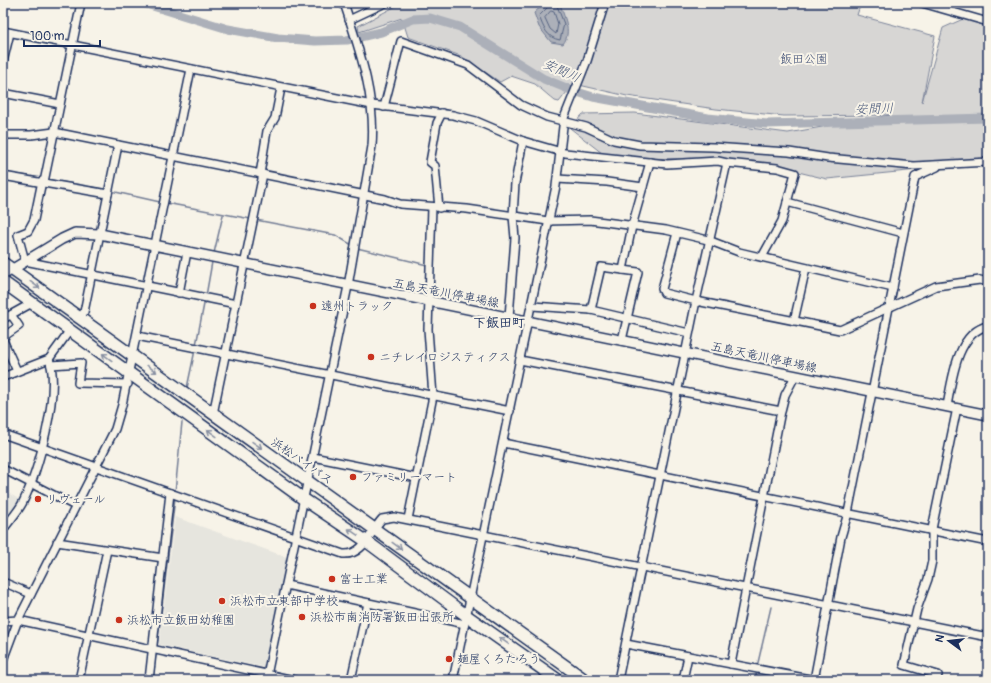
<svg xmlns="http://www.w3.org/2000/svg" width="991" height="683" font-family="Pangolin,'Klee One',sans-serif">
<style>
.built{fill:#e6e5de}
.green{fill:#d7d6d4;stroke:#798299}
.water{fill:#acb0b9;stroke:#727c95}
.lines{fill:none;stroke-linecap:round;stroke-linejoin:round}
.shore{stroke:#556382;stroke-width:1}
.stream{stroke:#727c95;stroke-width:1.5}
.river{stroke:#acb0b9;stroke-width:9}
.minor-casing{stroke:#1b2f5e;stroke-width:10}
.major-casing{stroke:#1b2f5e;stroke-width:12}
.highway-casing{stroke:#1b2f5e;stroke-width:14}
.minor{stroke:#f7f3e8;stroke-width:7}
.major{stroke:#f7f3e8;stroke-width:9}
.highway{stroke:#f7f3e8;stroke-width:11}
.oneway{stroke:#8991a3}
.poi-dot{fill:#c8321e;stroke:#f7f3e8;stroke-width:1.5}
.labels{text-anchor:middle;stroke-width:4;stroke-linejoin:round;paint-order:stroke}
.park-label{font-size:12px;fill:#415076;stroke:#f7f3e8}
.street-label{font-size:12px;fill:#1b2f5e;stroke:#f7f3e8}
.poi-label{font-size:12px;fill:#1b2f5e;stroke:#f7f3e8;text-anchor:start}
.water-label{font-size:13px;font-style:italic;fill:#465679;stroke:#f7f3e8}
.neighbourhood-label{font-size:13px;font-weight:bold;fill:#1b2f5e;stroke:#f7f3e8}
</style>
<rect width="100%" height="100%" fill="#f7f3e8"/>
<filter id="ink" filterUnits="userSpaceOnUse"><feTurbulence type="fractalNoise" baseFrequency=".025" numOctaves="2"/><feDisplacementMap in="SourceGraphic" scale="8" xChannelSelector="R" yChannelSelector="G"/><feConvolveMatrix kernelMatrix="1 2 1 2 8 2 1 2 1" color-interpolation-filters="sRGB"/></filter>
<g filter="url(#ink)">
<!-- built -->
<g class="built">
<polygon points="3,490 22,501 3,527"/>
<polygon points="175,517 289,558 267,668 159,645"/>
</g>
<!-- green -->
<polygon class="green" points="402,3 861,3 857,15 935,36 922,102 943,28 963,19 988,19 988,163 827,179 753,161 607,157 570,128 583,114 635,113 788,133 890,115 784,116 716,109 627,96 579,85 567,92 559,102 555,101 535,84 511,76 500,82 461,56 408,37 402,18 359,32 358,26"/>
<!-- water -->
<path class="water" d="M 545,3 L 560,3 C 563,16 573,31 563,44 L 551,42 L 539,27 L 534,13 Z"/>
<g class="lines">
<!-- shore -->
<g class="shore">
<path d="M 549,3 L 547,8 L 539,16 C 543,27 547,38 560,40 L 564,24 L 556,3"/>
<polygon points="551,11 554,12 558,24 556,34 550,29 545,18"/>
</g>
<!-- stream -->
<g class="stream">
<polyline points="9,173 41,178"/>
<polyline points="46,179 102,189"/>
<polyline points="111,191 160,202"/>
<polyline points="166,203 251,219"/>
<polyline points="256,220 335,235 352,245"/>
<polyline points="357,248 427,265"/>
<polyline points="214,253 223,215"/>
<polyline points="206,296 212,262"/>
<polyline points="196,345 205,299"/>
<polyline points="187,388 195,350"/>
<polyline points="175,492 182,422"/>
<polyline points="157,647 175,498"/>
<polyline points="757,667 771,607"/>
<polyline points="153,680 156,653"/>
<polyline points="755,680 757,671"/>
</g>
<!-- river -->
<polyline class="river" points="143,3 228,29 278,38 315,41 347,40 381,32 413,19 430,18 460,27 544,79 571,90 593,97 708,118 767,124 988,118"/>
<!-- minor casing -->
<g class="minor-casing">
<g id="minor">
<polyline points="922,3 988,22"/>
<polyline points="349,20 385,3"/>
<polyline points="3,31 372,105 453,115 476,121 523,141 565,153 667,164 718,161 727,163 777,168 795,173 782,221 762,257"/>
<polyline points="3,62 10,33"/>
<polyline points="3,93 60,104"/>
<polyline points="384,107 401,41 468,65 521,105 547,117 586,127 614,140 640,145 713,147 789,152 828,158 914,166 988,162"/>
<polyline points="3,135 31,135 54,132 385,199 400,204 467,209 548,221 590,220 666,230 708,240 739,252 893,288"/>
<polyline points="260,174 267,131 275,118 281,88"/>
<polyline points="3,176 108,194"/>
<polyline points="557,179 607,182 643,187"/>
<polyline points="42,181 34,220 28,231 18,235 25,261 236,304"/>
<polyline points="44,182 81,3"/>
<polyline points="787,202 903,233"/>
<polyline points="439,208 435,166 430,162 437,123 442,113"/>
<polyline points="677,233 662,289 664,293 696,301 840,330 936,286 980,280 988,282"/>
<polyline points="623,270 632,226 650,162"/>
<polyline points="179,293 187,252"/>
<polyline points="532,306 591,310 689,333"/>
<polyline points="591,310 601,267 638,272 622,340"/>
<polyline points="509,317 515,238 513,216 515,183 523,141"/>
<polyline points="80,318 84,312 118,145"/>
<polyline points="3,319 32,303"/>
<polyline points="794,321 806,268"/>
<polyline points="137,336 510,411"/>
<polyline points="3,337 19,326 12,316"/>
<polyline points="3,340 17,371"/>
<polyline points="520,360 781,411"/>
<polyline points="51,365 81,363 78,383 128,384"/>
<polyline points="3,377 49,359 70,330"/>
<path d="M 947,406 C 952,380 957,332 988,326"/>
<polyline points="213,414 263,174"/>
<path d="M 3,434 L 343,554 C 363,556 371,531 382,519 L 394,517 L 988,637"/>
<polyline points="503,443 988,542"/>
<polyline points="313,457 417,478"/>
<polyline points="3,469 75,506"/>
<polyline points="408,519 433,396 428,329 432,207"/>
<path d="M 3,530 C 9,521 18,512 23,502 C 38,472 61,391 49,359"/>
<polyline points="57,542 163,558"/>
<polyline points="3,582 31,594"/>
<polyline points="286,585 465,624"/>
<polyline points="3,621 18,620 294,680"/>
<polyline points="626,644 815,680"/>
<polyline points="3,660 18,620 115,429 122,405 191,69"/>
<polyline points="731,664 781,411 785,395 793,380 793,375"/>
<polyline points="79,680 107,550"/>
<polyline points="149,680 170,493"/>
<path d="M 266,680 L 348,286 L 372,146 C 376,96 359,49 344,3"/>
<polyline points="351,680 368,603"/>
<polyline points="453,680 556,186 564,118 587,61 605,3"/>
<polyline points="618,680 696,301 727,163"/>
<polyline points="683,680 688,656"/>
<polyline points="814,680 841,537 848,513 915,177 937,167"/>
<polyline points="936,680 938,675 904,665 917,609 928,579 932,561 932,529 957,408"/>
</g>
</g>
<!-- major casing -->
<g class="major-casing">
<polyline id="major" points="3,275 62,239 75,233 100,234 988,415"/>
</g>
<!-- highway casing -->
<g class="highway-casing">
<g id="highway">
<polyline points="3,263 585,680"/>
<polyline points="3,282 305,500 366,541 467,616 558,680"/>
</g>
</g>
<!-- minor -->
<use href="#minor" class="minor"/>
<!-- major -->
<use href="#major" class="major"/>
<!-- highway -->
<use href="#highway" class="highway"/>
</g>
<!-- one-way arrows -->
<defs><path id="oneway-shaft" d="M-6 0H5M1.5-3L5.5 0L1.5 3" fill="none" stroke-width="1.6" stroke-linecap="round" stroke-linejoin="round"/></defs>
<g class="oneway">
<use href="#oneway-shaft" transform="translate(35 285) rotate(36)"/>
<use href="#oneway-shaft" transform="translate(107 357) rotate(-144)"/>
<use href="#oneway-shaft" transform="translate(152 369) rotate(36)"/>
<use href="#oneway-shaft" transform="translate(212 433) rotate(-144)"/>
<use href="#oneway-shaft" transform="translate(257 445) rotate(35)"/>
<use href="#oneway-shaft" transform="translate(353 532) rotate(-146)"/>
<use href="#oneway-shaft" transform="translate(397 546) rotate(36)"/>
<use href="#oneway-shaft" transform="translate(504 641) rotate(-145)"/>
</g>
</g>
<!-- markers -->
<g class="poi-dot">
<circle cx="313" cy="306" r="4"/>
<circle cx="371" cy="357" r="4"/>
<circle cx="353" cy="477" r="4"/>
<circle cx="38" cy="499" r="4"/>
<circle cx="332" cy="579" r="4"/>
<circle cx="222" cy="601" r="4"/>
<circle cx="302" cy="617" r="4"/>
<circle cx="119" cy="620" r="4"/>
<circle cx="449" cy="659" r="4"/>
</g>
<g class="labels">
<!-- park labels -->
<g class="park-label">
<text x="804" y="63">飯田公園</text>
</g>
<!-- street labels -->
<g class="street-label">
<text transform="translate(446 293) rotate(11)" y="4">五島天竜川停車場線</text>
<text transform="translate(764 357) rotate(12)" y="4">五島天竜川停車場線</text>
<text transform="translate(302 461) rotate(35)" y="4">浜松バイパス</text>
</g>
<!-- poi labels -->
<g class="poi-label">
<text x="321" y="310">遠州トラック</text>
<text x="379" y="361">ニチレイロジスティクス</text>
<text x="361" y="481">ファミリーマート</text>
<text x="46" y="503">リヴェール</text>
<text x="340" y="583">富士工業</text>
<text x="230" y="605">浜松市立東部中学校</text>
<text x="310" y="621">浜松市南消防署飯田出張所</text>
<text x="127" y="624">浜松市立飯田幼稚園</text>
<text x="457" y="663">麺屋くろたろう</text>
</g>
<!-- water labels -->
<g class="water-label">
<text transform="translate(562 70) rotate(24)" y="5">安間川</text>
<text transform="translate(874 108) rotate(-2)" y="5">安間川</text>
</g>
<!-- neighbourhood labels -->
<g class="neighbourhood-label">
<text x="499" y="327">下飯田町</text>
</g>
</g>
<!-- margin -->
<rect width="991" height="683" fill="none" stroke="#f7f3e8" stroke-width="16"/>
<rect x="8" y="8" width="975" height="667" fill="none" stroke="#1b2f5e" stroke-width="1.5" filter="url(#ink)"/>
<!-- north arrow -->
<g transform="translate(949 641) rotate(285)" stroke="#f7f3e8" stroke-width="3" paint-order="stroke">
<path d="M0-3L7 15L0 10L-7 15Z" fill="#1b2f5e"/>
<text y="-6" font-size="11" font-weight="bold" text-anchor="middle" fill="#1b2f5e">N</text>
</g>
<!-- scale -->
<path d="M24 40v6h76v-6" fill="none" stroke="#1b2f5e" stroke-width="2"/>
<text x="30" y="40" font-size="12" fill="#1b2f5e" stroke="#f7f3e8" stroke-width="3" paint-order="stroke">100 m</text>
</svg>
